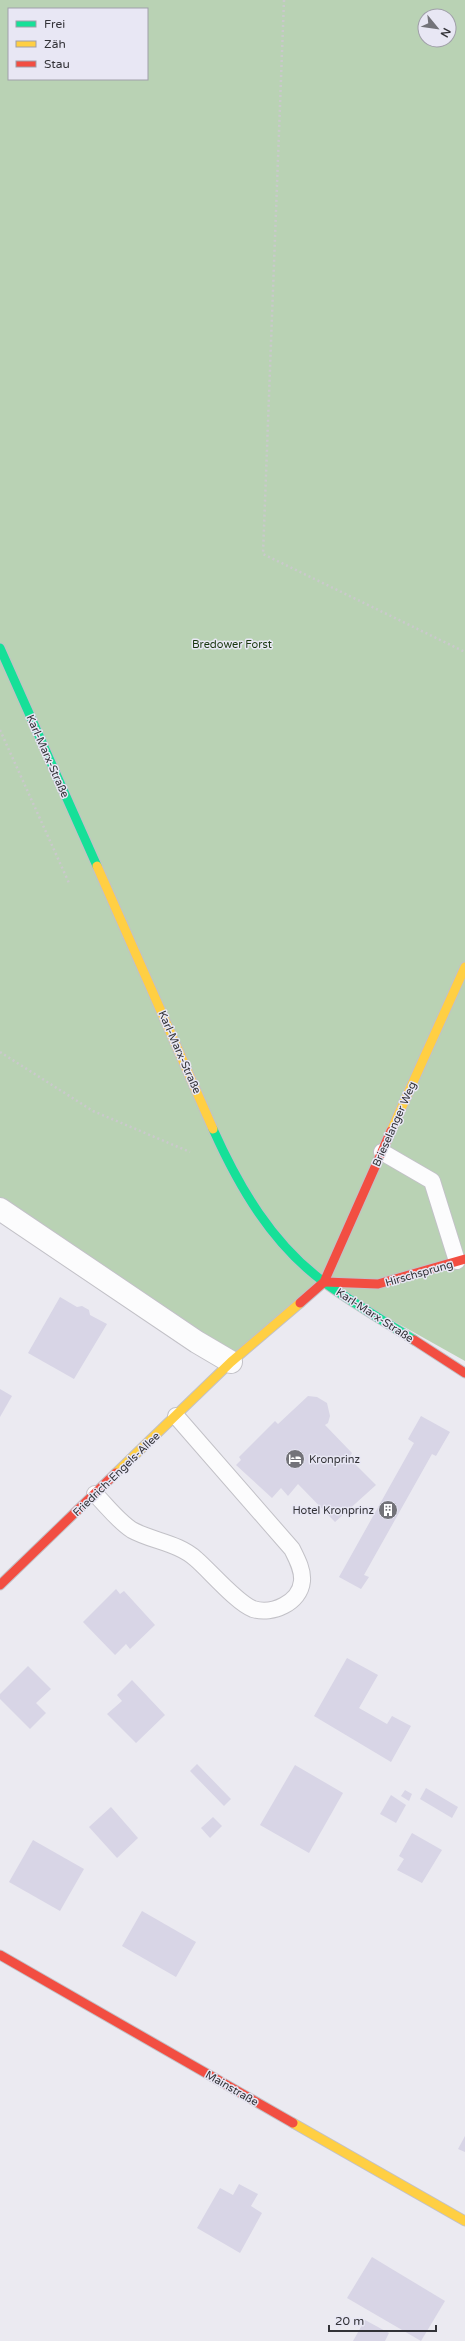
<svg xmlns="http://www.w3.org/2000/svg" width="465" height="2341" font-family="'Varela Round',sans-serif">
<style>
.forest{fill:#b9d2b4;fill-rule:evenodd}
.building{fill:#d8d5e6}
.lines{fill:none;stroke-linecap:round;stroke-linejoin:round}
.lane-casing{stroke:#c2c1c7;stroke-width:18}
.street-casing{stroke:#c2c1c7;stroke-width:24}
.fast-casing{stroke:#c2c1c7;stroke-width:11}
.slow-casing{stroke:#c2c1c7;stroke-width:11}
.jam-casing{stroke:#c2c1c7;stroke-width:11}
.path{stroke:#cac9cc;stroke-width:2.5;stroke-dasharray:2 3;stroke-linecap:butt}
.lane{stroke:#fcfcfd;stroke-width:16}
.street{stroke:#fcfcfd;stroke-width:22}
.fast{stroke:#16e098;stroke-width:9}
.slow{stroke:#ffcf43;stroke-width:9}
.jam{stroke:#f24e42;stroke-width:9}
.labels{text-anchor:middle;stroke-width:3;stroke-linejoin:round;paint-order:stroke}
.park-label{font-size:11px;fill:#18370e;stroke:#e8e7f4}
.street-label{font-size:11px;fill:#333338;stroke:#e8e7f4}
.poi-label{font-size:11px;fill:#333338;stroke:#e8e7f4;text-anchor:start}
</style>
<rect width="100%" height="100%" fill="#ebeaf1"/>
<!-- forest -->
<path class="forest" d="M 0,0 L 465,0 L 465,1361 L 324,1282 L 231,1362 L 0,1209 ZM 9,9 L 147,9 L 147,79 L 9,79 ZM 425,16 L 449,16 L 449,40 L 425,40 Z"/>
<!-- building -->
<g class="building">
<polygon points="60,1297 77,1307 82,1306 89,1310 90,1315 107,1324 74,1379 28,1353"/>
<polygon points="0,1389 12,1396 0,1417"/>
<polygon points="308,1396 317,1397 327,1403 330,1416 328,1423 325,1425 352,1453 349,1458 376,1485 335,1522 298,1484 288,1496 281,1488 272,1498 236,1465 241,1460 239,1457 275,1421 278,1424"/>
<polygon points="421,1416 450,1432 436,1456 432,1454 364,1575 369,1577 361,1589 339,1577 414,1443 408,1439"/>
<polygon points="116,1589 120,1594 124,1591 155,1625 130,1649 126,1644 115,1655 83,1622"/>
<polygon points="347,1658 378,1675 359,1708 387,1724 392,1716 411,1726 391,1762 314,1716"/>
<polygon points="28,1666 51,1689 36,1703 46,1713 30,1729 0,1699 0,1694"/>
<polygon points="132,1680 165,1715 136,1743 107,1714 122,1701 117,1695"/>
<polygon points="197,1764 231,1799 224,1806 190,1771"/>
<polygon points="295,1765 343,1793 309,1853 260,1825"/>
<polygon points="426,1788 458,1807 452,1818 420,1799"/>
<polygon points="405,1790 412,1794 409,1801 401,1796"/>
<polygon points="391,1795 406,1805 396,1823 380,1814"/>
<polygon points="111,1807 138,1838 117,1858 89,1827"/>
<polygon points="213,1817 222,1826 210,1838 201,1828"/>
<polygon points="412,1833 442,1850 422,1883 397,1870 404,1859 399,1856"/>
<polygon points="33,1840 84,1869 60,1911 9,1882"/>
<polygon points="142,1911 196,1942 176,1977 122,1946"/>
<polygon points="465,2136 465,2152 458,2149"/>
<polygon points="239,2184 258,2194 251,2206 262,2213 240,2253 197,2228 220,2188 233,2195"/>
<polygon points="372,2257 445,2301 421,2341 347,2298"/>
<polygon points="365,2320 389,2333 385,2341 353,2341"/>
</g>
<g class="lines">
<!-- lane casing -->
<g class="lane-casing">
<g id="lane">
<polyline points="382,1152 432,1181 457,1261"/>
<path d="M 95,1494 C 106,1505 118,1521 132,1530 C 152,1541 179,1543 196,1559 C 210,1571 237,1603 253,1609 C 272,1615 300,1603 302,1581 C 303,1570 297,1559 292,1549 L 176,1416"/>
</g>
</g>
<!-- street casing -->
<g class="street-casing">
<polyline id="street" points="0,1209 197,1342 231,1362"/>
</g>
<!-- fast casing -->
<g class="fast-casing">
<g id="fast">
<polyline points="0,648 97,866"/>
<path d="M 213,1129 C 239,1187 272,1244 324,1282 C 353,1303 384,1321 414,1340"/>
</g>
</g>
<!-- slow casing -->
<g class="slow-casing">
<g id="slow">
<polyline points="97,866 213,1129"/>
<polyline points="391,1131 465,967"/>
<polyline points="116,1473 231,1362 300,1303"/>
<polyline points="293,2123 465,2221"/>
</g>
</g>
<!-- jam casing -->
<g class="jam-casing">
<g id="jam">
<polyline points="325,1282 378,1284 465,1259"/>
<polyline points="300,1303 324,1282 391,1131"/>
<polyline points="414,1340 465,1373"/>
<polyline points="0,1585 116,1473"/>
<polyline points="0,1955 293,2123"/>
</g>
</g>
<!-- path -->
<g class="path">
<polyline points="284,0 263,554 465,652"/>
<polyline points="0,730 69,883"/>
<polyline points="0,1052 93,1111 190,1152"/>
</g>
<!-- lane -->
<use href="#lane" class="lane"/>
<!-- street -->
<use href="#street" class="street"/>
<!-- fast -->
<use href="#fast" class="fast"/>
<!-- slow -->
<use href="#slow" class="slow"/>
<!-- jam -->
<use href="#jam" class="jam"/>
</g>
<!-- icons -->
<defs>
<g id="hotel-disc" transform="scale(1)"><circle r="9.5" fill="#737379" stroke="#e8e7f4"/><path d="M-6-4.5h1.5V1H6V5H4.5V3h-9V5H-6ZM-4 0a1.8 1.8 0 1 1 3.6 0ZM.5 0V-2.5h3Q6-2.5 6 0Z" fill="#fff"/></g>
<g id="building-disc" transform="scale(1)"><circle r="9.5" fill="#737379" stroke="#e8e7f4"/><path d="M-4-6H4V6H1V3H-1V6H-4ZM-2.5-4.3h1.7v1.8h-1.7ZM.8-4.3h1.7v1.8H.8ZM-2.5-1h1.7V.8h-1.7ZM.8-1h1.7V.8H.8Z" fill="#fff"/></g>
</defs>
<g fill-rule="evenodd">
<use href="#hotel-disc" x="295" y="1459"/>
<use href="#building-disc" x="388" y="1510"/>
</g>
<g class="labels">
<!-- park labels -->
<g class="park-label">
<text x="232" y="648">Bredower Forst</text>
</g>
<!-- street labels -->
<g class="street-label">
<text transform="translate(48 756) rotate(66)" y="4">Karl-Marx-Straße</text>
<text transform="translate(180 1052) rotate(66)" y="4">Karl-Marx-Straße</text>
<text transform="translate(394 1124) rotate(-66)" y="4">Brieselanger Weg</text>
<text transform="translate(419 1273) rotate(-16)" y="4">Hirschsprung</text>
<text transform="translate(375 1315) rotate(33)" y="4">Karl-Marx-Straße</text>
<text transform="translate(116 1474) rotate(-44)" y="4">Friedrich-Engels-Allee</text>
<text transform="translate(232 2088) rotate(30)" y="4">Mainstraße</text>
</g>
<!-- poi labels -->
<g class="poi-label">
<text x="309" y="1463">Kronprinz</text>
<text x="374" y="1514" text-anchor="end">Hotel Kronprinz</text>
</g>
</g>
<!-- legend -->
<rect x="8" y="8" width="140" height="72" fill="#e8e7f4" stroke="#a09fa9"/>
<rect x="16" y="21" width="20" height="6" fill="#16e098" stroke="#a09fa9"/>
<text x="44" y="28" font-size="12" fill="#333338">Frei</text>
<rect x="16" y="41" width="20" height="6" fill="#ffcf43" stroke="#a09fa9"/>
<text x="44" y="48" font-size="12" fill="#333338">Zäh</text>
<rect x="16" y="61" width="20" height="6" fill="#f24e42" stroke="#a09fa9"/>
<text x="44" y="68" font-size="12" fill="#333338">Stau</text>
<!-- north arrow -->
<g transform="translate(437 28) rotate(119)"><circle r="19" fill="#e8e7f4" stroke="#a09fa9"/>
<path d="M0-3L7 15L0 10L-7 15Z" fill="#737379"/>
<text y="-6" font-size="11" font-weight="bold" text-anchor="middle" fill="#333338">N</text>
</g>
<!-- scale -->
<path d="M329 2325v6h107v-6" fill="none" stroke="#333338" stroke-width="2"/>
<text x="335" y="2325" font-size="12" fill="#333338" stroke="#e8e7f4" stroke-width="3" paint-order="stroke">20 m</text>
</svg>
